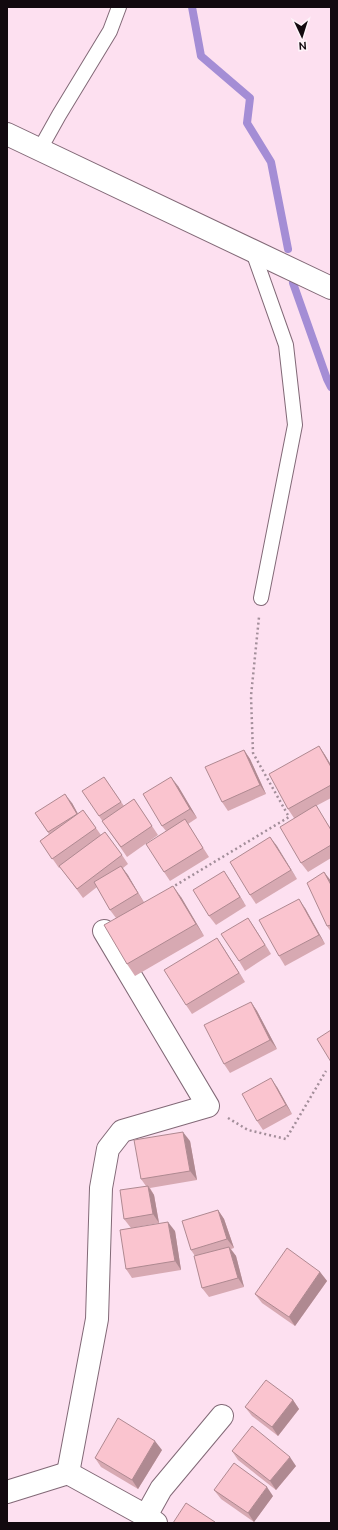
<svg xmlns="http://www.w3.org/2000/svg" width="338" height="1530" font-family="Ubuntu,sans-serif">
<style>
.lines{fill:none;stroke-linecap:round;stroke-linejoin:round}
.stream{stroke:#a48dd5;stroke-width:8}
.service-casing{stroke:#826977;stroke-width:16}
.minor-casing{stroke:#826977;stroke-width:24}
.tertiary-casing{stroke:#826977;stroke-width:24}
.path{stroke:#a38e9a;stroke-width:2.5;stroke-dasharray:2 3;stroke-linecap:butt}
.service{stroke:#fff;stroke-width:14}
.minor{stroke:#fff;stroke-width:22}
.tertiary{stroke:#fff;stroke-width:22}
.wall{fill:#d7a9b2}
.shaded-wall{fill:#af8991}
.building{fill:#fac4cf;stroke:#af8991}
</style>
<rect width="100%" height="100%" fill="#fde0f0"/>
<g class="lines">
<!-- stream -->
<g class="stream">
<polyline points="192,7 201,56 250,98 247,123 271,162 288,249"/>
<polyline points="293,283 327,379 331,387"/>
</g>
<!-- service casing -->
<g class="service-casing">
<g id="service">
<polyline points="40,149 59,115 110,31 119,7"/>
<polyline points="252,249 286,345 295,425 261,598"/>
</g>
</g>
<!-- minor casing -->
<g class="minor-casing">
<g id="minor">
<polyline points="68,1473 97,1319 101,1188 108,1149 122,1131 208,1106 104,931"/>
<polyline points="7,1492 68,1473 146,1516 156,1523"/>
<polyline points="146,1516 161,1489 222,1416"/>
</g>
</g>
<!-- tertiary casing -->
<g class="tertiary-casing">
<polyline id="tertiary" points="7,134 331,288"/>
</g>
<!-- path -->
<g class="path">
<polyline points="171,888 289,817 253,753 251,696 259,617"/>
<polyline points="228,1118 248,1130 286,1139 326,1071"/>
</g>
<!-- service -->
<use href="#service" class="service"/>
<!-- minor -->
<use href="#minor" class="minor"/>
<!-- tertiary -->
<use href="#tertiary" class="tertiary"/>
</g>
<!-- wall -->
<g class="wall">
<polygon points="319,746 325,755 331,765 331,798 316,806 331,829 331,858 308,872 301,863 294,818 288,809"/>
<polygon points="244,750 250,759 266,794 228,811 222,802"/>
<polygon points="104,777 124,806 134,799 158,835 127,857 99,816"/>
<polygon points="178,786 197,818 188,824 209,857 170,881 164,872 166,831 162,826"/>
<polygon points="72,803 78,814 83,810 101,835 122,855 128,864 123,868 144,902 181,897 204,936 135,976 127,964 116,918 110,910 97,887 83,898 60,867 59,868 40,841 49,834 35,813"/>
<polygon points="270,837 297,879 256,904 250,895"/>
<polygon points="324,872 331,881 331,932 327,926"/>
<polygon points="230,880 246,906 216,925 209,916"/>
<polygon points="305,908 325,944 285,966 279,956"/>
<polygon points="248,918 271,954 245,971 239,961"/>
<polygon points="217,938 245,982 192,1014 186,1005"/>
<polygon points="251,1002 257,1011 277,1049 230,1073 224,1064"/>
<polygon points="277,1087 292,1114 263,1130 257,1121"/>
<polygon points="190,1141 197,1180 150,1188 154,1195 159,1223 131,1228 124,1219 146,1186 141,1179"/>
<polygon points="218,1210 224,1219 234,1248 231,1249 236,1256 244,1287 209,1297 202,1288 195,1256 191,1250"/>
<polygon points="175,1231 181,1270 132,1278 126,1269"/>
<polygon points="320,1272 327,1281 295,1326 262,1303 255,1294"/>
<polygon points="293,1400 299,1409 278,1436 252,1416 245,1407"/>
<polygon points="162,1450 138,1489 101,1467 95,1458"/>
<polygon points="232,1451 296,1466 276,1490 238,1460"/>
<polygon points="214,1490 273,1496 254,1522 221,1499"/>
</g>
<!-- shaded-wall -->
<g class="shaded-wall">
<polygon points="319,746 325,755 331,765 331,767"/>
<polygon points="244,750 250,759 266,794 260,785"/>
<polygon points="171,777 178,786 197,818 190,809"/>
<polygon points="65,794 72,803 83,823 77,814"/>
<polygon points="270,837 277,846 297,879 291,870"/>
<polygon points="121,866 128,875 144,903 138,893"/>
<polygon points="224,871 230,880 246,906 240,897"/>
<polygon points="324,872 331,881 331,885"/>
<polygon points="173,886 181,897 204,936 196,924"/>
<polygon points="299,899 305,908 325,944 319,935"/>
<polygon points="248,918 254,927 271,954 265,945"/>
<polygon points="217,938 223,947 245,982 239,973"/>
<polygon points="251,1002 257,1011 277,1049 270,1040"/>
<polygon points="271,1078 277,1087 292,1114 286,1105"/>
<polygon points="183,1132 190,1141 197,1180 190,1171"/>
<polygon points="148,1186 154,1195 159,1223 153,1214"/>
<polygon points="218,1210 224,1219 234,1248 227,1239"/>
<polygon points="168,1222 175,1231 181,1270 175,1261"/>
<polygon points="229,1247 236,1256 244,1287 238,1278"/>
<polygon points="320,1272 327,1281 295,1326 289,1317"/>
<polygon points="293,1400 299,1409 278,1436 272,1427"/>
<polygon points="155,1441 162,1450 138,1489 132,1480"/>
<polygon points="290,1457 296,1466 276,1490 270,1481"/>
<polygon points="267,1487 273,1496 254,1522 248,1513"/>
</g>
<!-- building -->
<g class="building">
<polygon points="319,746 331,767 331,785 288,809 269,774"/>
<polygon points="244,750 260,785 222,802 205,767"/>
<polygon points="104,777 121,802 99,816 82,791"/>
<polygon points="171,777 190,809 162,826 143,794"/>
<polygon points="65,794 77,814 48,832 35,813"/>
<polygon points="134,799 152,826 121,847 102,821"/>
<polygon points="316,805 331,830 331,845 301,863 280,827"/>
<polygon points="83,810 96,828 52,859 40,841"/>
<polygon points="185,819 203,848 164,872 146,844"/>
<polygon points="105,832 122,855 77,889 59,866"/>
<polygon points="270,837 291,870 250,895 230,862"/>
<polygon points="121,866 138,893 110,910 94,882"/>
<polygon points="224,871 240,897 209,916 193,890"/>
<polygon points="324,872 331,885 331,925 327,926 307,883"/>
<polygon points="173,886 196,924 127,964 104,925"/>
<polygon points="299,899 319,935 279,956 259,920"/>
<polygon points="248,918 265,945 239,961 221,934"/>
<polygon points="217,938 239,973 186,1005 164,970"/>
<polygon points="251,1002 270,1040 224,1064 204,1025"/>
<polygon points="331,1030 331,1062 317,1039"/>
<polygon points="271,1078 286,1105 257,1121 242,1094"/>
<polygon points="183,1132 190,1171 141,1179 134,1140"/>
<polygon points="148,1186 153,1214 124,1219 120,1190"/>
<polygon points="218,1210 227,1239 191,1250 182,1221"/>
<polygon points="168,1222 175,1261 126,1269 120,1230"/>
<polygon points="229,1247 238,1278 202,1288 194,1256"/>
<polygon points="287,1248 320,1272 289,1317 255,1294"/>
<polygon points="266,1380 293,1400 272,1427 245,1407"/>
<polygon points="118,1418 155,1441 132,1480 95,1458"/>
<polygon points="252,1426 290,1457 270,1481 232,1451"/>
<polygon points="234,1463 267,1487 248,1513 214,1490"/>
<polygon points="186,1503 215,1522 214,1523 173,1523"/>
</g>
<!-- border -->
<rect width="338" height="1530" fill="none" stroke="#12090f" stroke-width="16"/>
<!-- north arrow -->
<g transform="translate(302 36) rotate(176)" stroke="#fef3f9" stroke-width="3" paint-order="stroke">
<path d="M0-3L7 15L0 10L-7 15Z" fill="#12090f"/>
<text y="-6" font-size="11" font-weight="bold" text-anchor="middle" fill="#12090f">N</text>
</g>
</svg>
